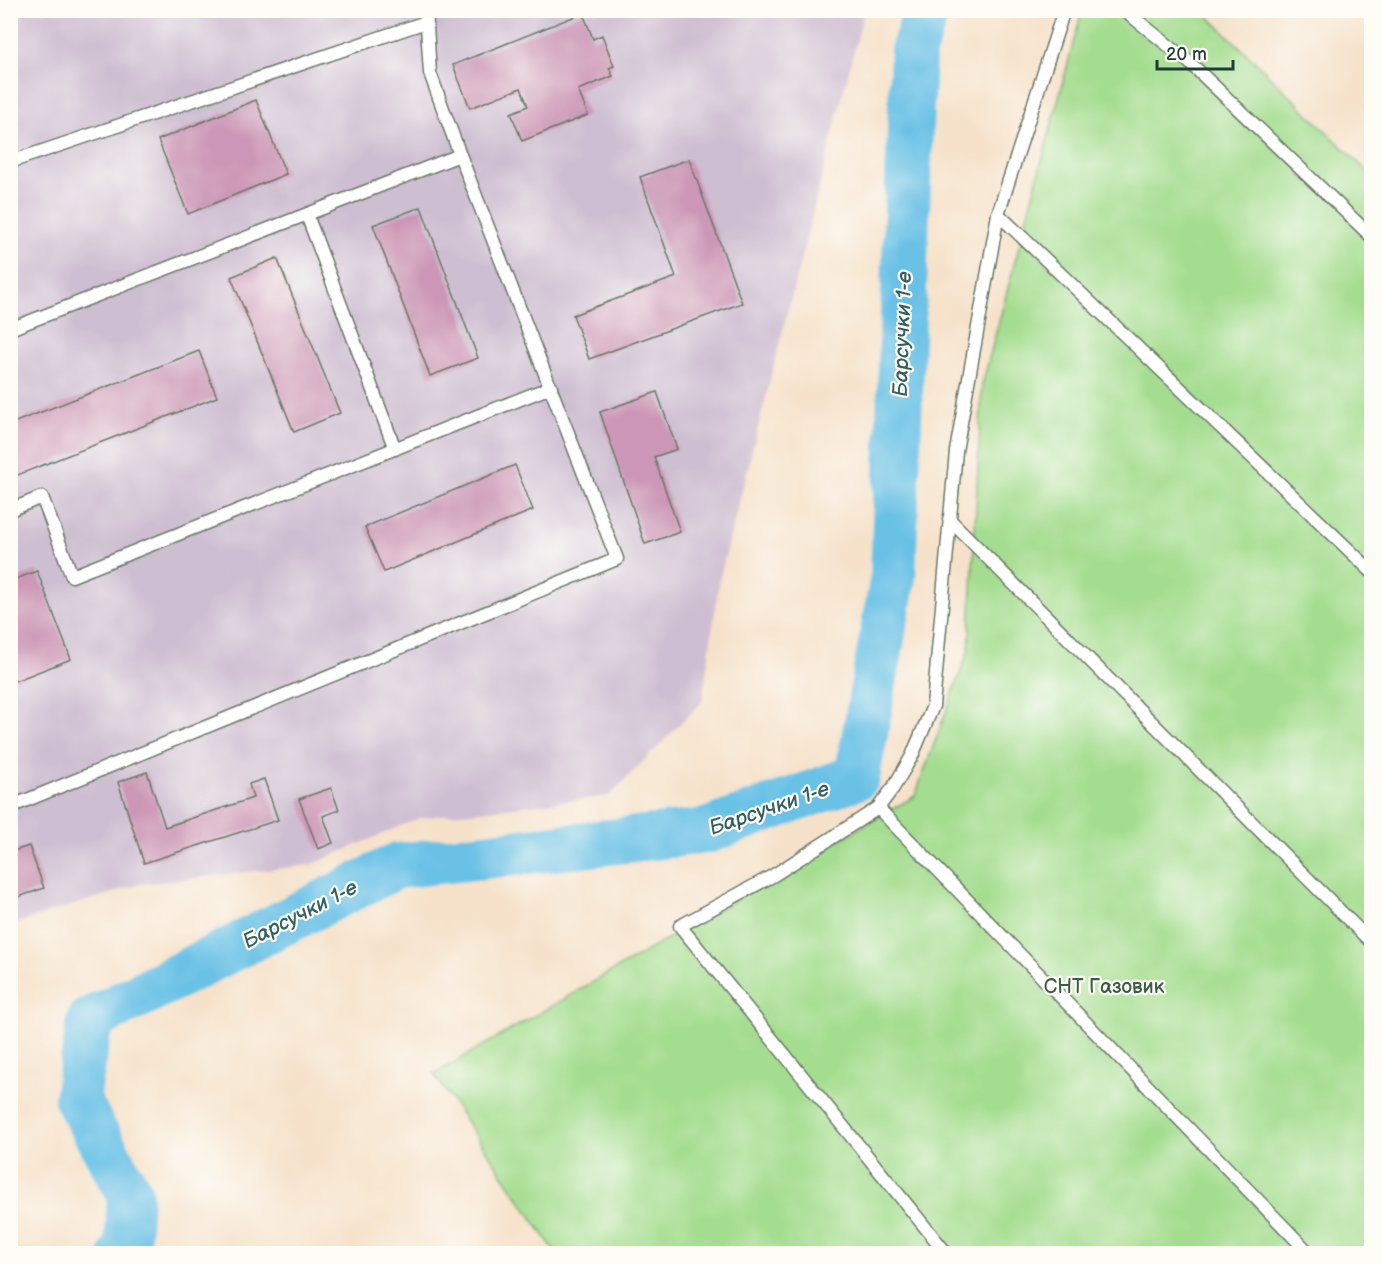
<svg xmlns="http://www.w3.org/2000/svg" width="1382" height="1264" font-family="'Balsamiq Sans',sans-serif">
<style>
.industrial{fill:#cebed1}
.green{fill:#a4dd8f;stroke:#628d62;stroke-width:1.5}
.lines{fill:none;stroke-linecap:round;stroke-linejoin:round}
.river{stroke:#69c1e6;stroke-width:46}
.building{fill:#cc97b6}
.service-casing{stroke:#6a7768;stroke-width:15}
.service{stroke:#fff;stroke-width:12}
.labels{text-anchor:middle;stroke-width:4.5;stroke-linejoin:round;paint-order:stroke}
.park-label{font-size:20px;fill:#3a5d46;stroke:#fdfcf7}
.water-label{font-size:21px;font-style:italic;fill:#325e60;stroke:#fdfcf7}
</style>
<rect width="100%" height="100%" fill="#fdfcf7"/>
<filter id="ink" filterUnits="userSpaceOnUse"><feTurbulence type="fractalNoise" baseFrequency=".0167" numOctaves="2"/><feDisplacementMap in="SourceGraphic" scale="12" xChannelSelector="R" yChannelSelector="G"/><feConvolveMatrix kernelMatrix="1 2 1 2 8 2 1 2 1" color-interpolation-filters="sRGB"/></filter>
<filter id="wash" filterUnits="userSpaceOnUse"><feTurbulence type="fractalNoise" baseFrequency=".008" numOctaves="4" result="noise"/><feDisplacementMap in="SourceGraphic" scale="24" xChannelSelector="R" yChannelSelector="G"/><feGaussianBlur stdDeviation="1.35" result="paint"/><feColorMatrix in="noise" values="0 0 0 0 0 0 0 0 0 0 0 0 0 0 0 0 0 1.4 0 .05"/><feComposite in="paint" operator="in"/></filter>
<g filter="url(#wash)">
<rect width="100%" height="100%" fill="#f6e2ca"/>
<!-- industrial -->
<polygon class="industrial" points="11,11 864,11 720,577 702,702 609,796 419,818 311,865 140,884 11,925"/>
<!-- green -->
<polygon class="green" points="1082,11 1203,11 1371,175 1371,1253 556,1253 434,1074 915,796 969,649 982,385"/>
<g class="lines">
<!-- river -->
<polyline class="river" points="122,1254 127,1251 130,1194 77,1099 90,1020 396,866 706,831 857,777 893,577 913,51 927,10"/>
</g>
<g id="blocks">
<!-- building -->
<g class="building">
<polygon points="583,13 593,39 602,35 614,66 609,68 613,76 578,90 588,115 522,141 511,113 528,106 521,88 470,108 453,65"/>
<polygon points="256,100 286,174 188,214 158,140"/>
<polygon points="689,159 742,303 589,359 573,315 676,277 640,177"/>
<polygon points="421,207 478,358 430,376 373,225"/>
<polygon points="277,258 340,413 294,432 231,277"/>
<polygon points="199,351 217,397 10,478 10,424"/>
<polygon points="657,392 677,449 654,457 680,532 645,544 600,412"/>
<polygon points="515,465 533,510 384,572 365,527"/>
<polygon points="37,571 71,659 10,683 10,581"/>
<polygon points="147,772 165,827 253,798 249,784 264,779 278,820 144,863 118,782"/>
<polygon points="331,788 339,810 323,816 333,843 318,849 299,799"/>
<polygon points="29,846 44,888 10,900 10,852"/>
</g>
</g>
</g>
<g filter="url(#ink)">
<use href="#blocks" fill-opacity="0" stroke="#6a7768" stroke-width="1.5"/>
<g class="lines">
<!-- service casing -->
<g class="service-casing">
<g id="service">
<polyline points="1124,10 1189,62 1372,237"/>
<polyline points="10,162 426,22"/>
<polyline points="998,214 1372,572"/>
<polyline points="307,215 395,449"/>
<polyline points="10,329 460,155 430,73 426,10"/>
<polyline points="10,510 42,497 72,576 551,387"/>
<polyline points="949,519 1372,943"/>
<polyline points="10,807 617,559 460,155"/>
<polyline points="878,808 1310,1254"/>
<polyline points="947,1254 680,926 774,875 878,808 893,788 912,756 933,706 956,451 998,214 1064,10"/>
</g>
</g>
<!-- service -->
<use href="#service" class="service"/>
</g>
</g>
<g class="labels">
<!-- park labels -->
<g class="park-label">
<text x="1104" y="993">СНТ Газовик</text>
</g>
<!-- water labels -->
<g class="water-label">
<text transform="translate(902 334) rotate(-88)" y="7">Барсучки 1-е</text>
<text transform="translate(769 808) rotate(-19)" y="7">Барсучки 1-е</text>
<text transform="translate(300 914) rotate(-27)" y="7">Барсучки 1-е</text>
</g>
</g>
<!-- margin -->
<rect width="1382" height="1264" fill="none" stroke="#fdfcf7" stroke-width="36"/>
<!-- scale -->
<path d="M1157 60v9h76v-9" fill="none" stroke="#1f3d34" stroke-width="3"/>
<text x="1166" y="60" font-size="18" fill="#1f3d34" stroke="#fdfcf7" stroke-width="4.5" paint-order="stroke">20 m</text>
</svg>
